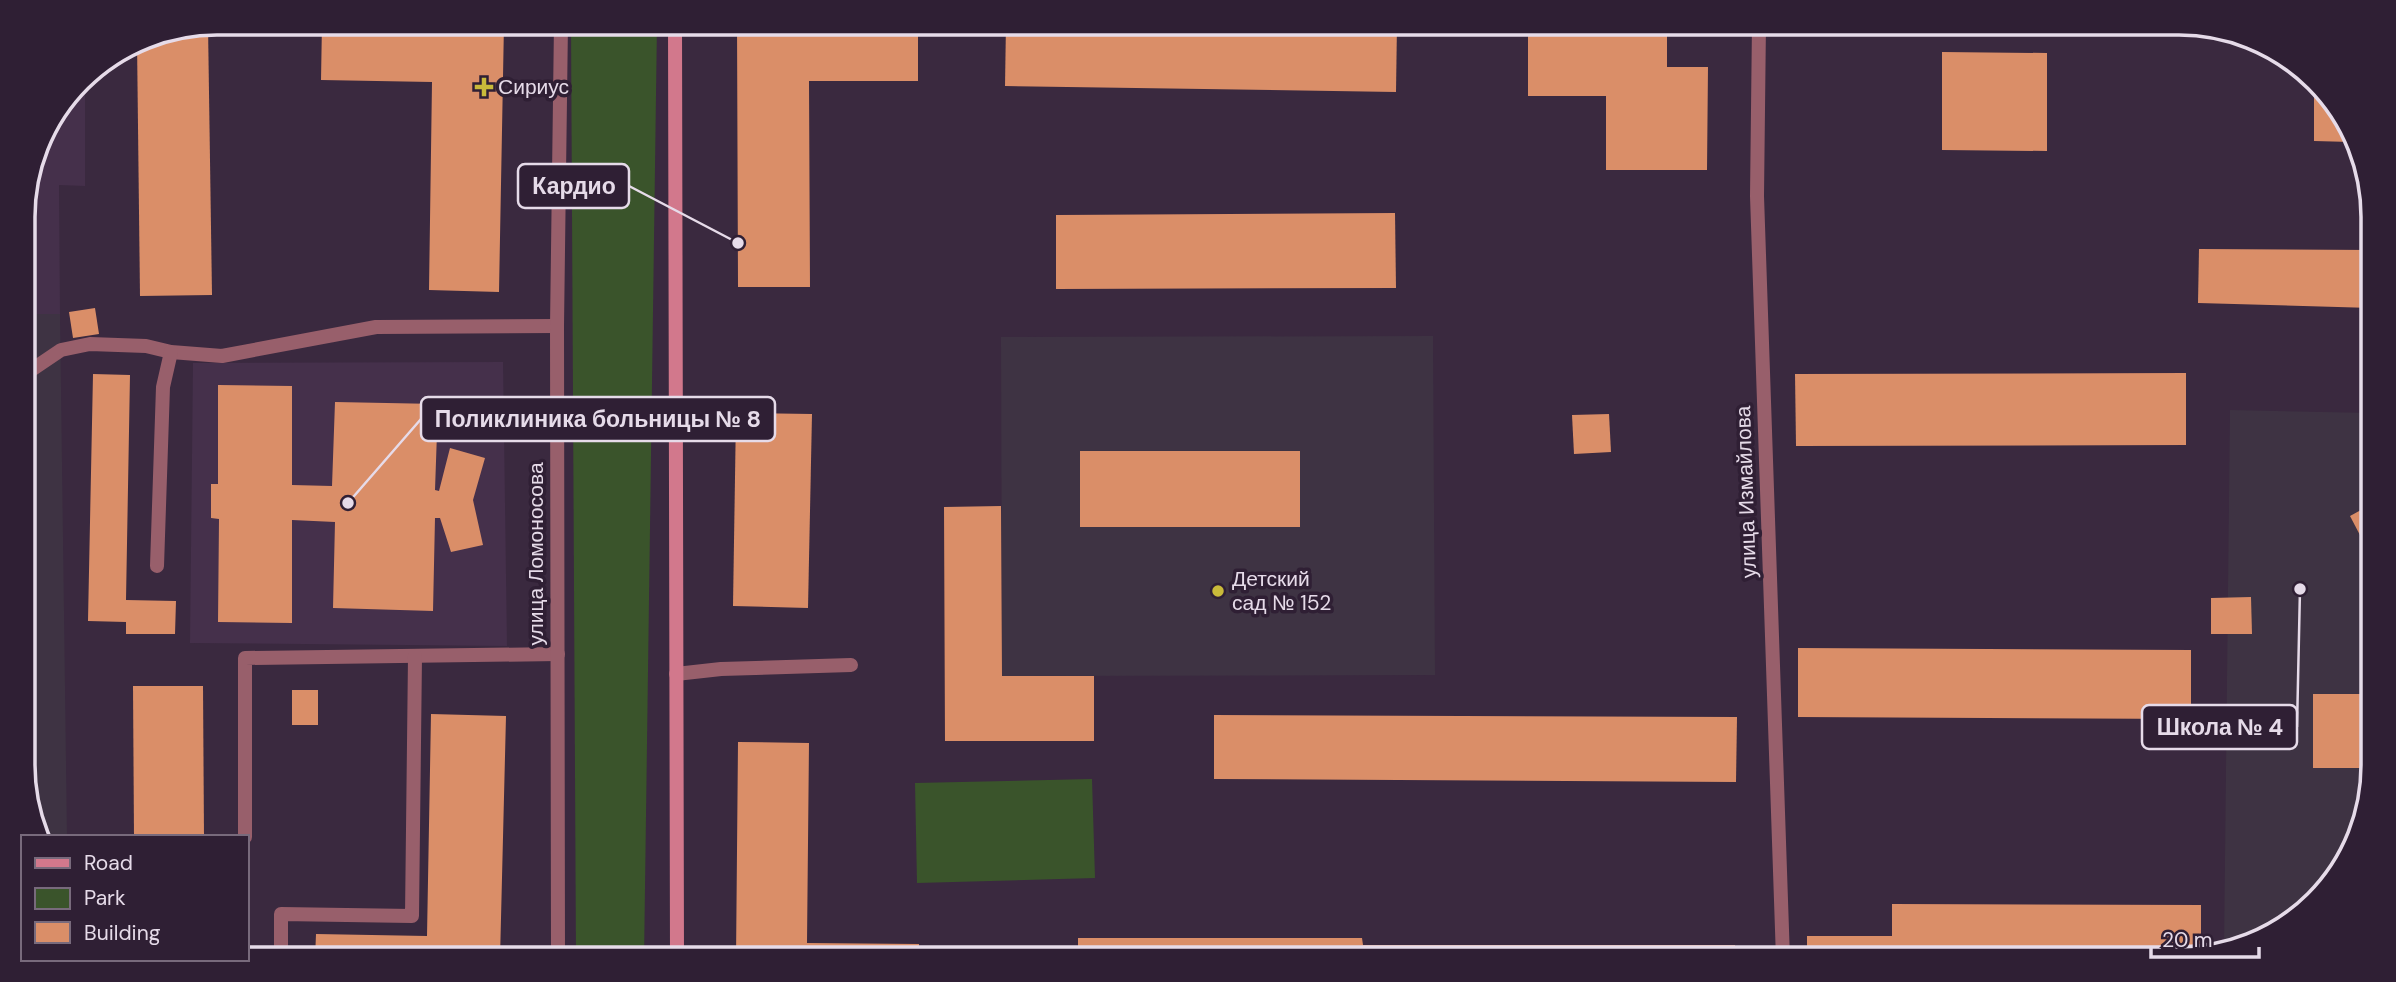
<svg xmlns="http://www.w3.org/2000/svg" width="2396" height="982" font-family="'DM Sans',sans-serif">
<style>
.built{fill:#45304b}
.education{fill:#3e3343}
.green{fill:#3a542b}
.building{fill:#da8e68}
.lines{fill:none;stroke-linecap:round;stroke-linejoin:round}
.lane{stroke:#985f6b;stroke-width:14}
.street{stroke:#985f6b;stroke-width:14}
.secondary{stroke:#d2788c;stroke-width:14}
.poi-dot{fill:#c9ba3a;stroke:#2f1f34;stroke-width:2.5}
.labels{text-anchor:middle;stroke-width:7;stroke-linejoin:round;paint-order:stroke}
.poi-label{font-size:21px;fill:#e6dbe9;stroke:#2f1f34;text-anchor:start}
.street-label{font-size:21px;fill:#e6dbe9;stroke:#2f1f34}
.rim{fill:none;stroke:#e6dbe9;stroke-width:3.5}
.leader{fill:none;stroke:#e6dbe9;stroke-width:2.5}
.callout-dot{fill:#e6dbe9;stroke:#2f1f34;stroke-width:2.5}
.callout{fill:#2f1f34;stroke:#e6dbe9;stroke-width:2.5}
.callout-label{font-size:23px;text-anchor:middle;font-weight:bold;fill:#e6dbe9}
</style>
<rect width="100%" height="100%" fill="#3a293f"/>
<!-- built -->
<g class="built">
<polygon points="85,76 85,186 59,185 60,314 23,314 23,204 43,131"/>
<polygon points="503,362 507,646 190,643 193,363"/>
</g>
<!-- education -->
<g class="education">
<polygon points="23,314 60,314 67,837 44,837 24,790"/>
<polygon points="1433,336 1435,675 1002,676 1001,337"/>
<polygon points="2230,410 2372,413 2373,765 2359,839 2287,926 2224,948"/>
</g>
<!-- green -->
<g class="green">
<polygon points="571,23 657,23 644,959 576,959"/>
<polygon points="1092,779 1095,878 917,883 915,783"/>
</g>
<!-- building -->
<g class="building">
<polygon points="322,23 504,23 499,292 429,290 432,82 321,80"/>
<polygon points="737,23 918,23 918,81 809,81 810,287 738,287"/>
<polygon points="1006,23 1397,23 1396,92 1005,86"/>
<polygon points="1528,23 1667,23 1667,67 1708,67 1707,170 1606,170 1606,96 1528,96"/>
<polygon points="208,25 212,295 140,296 137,41 143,37"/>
<polygon points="1942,52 2047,53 2047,151 1942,150"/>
<polygon points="2314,85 2333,99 2351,142 2314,141"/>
<polygon points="1395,213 1396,288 1056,289 1056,215"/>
<polygon points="2199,249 2372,250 2372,308 2198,303"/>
<polygon points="95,308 99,334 73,338 69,312"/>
<polygon points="2186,373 2186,445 1796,446 1795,374"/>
<polygon points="93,374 130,375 126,600 176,601 175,634 126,634 126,622 88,621"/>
<polygon points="218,385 292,386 292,485 332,486 335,402 438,404 435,490 439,491 450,448 485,458 473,500 483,545 451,552 440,518 435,518 433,611 333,608 335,522 292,520 292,623 218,622 219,519 211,518 211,484 218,484"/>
<polygon points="736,413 812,414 808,608 733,606"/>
<polygon points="1609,414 1611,452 1574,454 1572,415"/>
<rect x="1080" y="451" width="220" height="76"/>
<polygon points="2372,504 2373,560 2350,516"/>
<polygon points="1001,506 1002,676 1094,676 1094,741 945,741 944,507"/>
<polygon points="2251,597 2252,634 2211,634 2211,598"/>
<polygon points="1798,648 2191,650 2191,719 1798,717"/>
<polygon points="133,686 203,686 204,837 134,837"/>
<rect x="292" y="690" width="26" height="35"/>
<rect x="2313" y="694" width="60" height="74"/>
<polygon points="431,714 506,716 500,959 315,959 316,934 427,936"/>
<polygon points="1214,715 1737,717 1736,782 1214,779"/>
<polygon points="738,742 809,743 807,943 919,944 919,959 736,959"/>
<polygon points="1892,904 2201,905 2201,955 2191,959 1807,959 1807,936 1892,936"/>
<polygon points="1078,938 1362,938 1363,945 1735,945 1735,959 1078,959"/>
</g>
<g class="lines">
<!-- lane -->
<g class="lane">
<polyline points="24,375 61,350 90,344 146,346 171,352 222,356 376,327 557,326"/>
<polyline points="157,566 163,387 171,352"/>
<polyline points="676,674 721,669 851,665"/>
<polyline points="245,837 245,658 558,654"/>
<polyline points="281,959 281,914 412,916 415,656"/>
</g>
<!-- street -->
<g class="street">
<polyline points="1759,23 1757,196 1783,959"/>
<polyline points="558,959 557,326 561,23"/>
</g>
<!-- secondary -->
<polyline class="secondary" points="675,23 677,959"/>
</g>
<!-- markers -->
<g class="poi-dot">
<path d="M480.5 76.5h7v7h7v7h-7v7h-7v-7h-7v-7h7z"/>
<circle cx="1218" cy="591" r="7"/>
</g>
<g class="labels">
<!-- poi labels -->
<g class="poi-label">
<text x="498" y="94">Сириус</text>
<text x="1232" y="586">Детский<tspan x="1232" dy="24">сад № 152</tspan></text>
</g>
<!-- street labels -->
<g class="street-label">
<text transform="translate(1746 492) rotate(-92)" y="7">улица Измайлова</text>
<text transform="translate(536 554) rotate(-90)" y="7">улица Ломоносова</text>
</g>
</g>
<!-- crop -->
<path d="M0 0H2396V982H0ZM217 35H2179A182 182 0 0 1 2361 217V765A182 182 0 0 1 2179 947H217A182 182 0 0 1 35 765V217A182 182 0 0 1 217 35Z" fill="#2f1f34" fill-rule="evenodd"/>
<path class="rim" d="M217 35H2179A182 182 0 0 1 2361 217V765A182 182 0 0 1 2179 947H217A182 182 0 0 1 35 765V217A182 182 0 0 1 217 35Z"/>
<!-- callouts -->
<path class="leader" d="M738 243L629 186M348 503L421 419M2300 589L2297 727"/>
<g class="callout-dot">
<circle cx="738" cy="243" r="7"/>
<circle cx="348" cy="503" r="7"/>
<circle cx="2300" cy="589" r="7"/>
</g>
<g class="callout">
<rect x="518" y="164" width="111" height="44" rx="7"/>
<rect x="421" y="397" width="354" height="44" rx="7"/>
<rect x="2142" y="705" width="155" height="44" rx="7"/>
</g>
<g class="callout-label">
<text x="574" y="194">Кардио</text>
<text x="598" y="427">Поликлиника больницы № 8</text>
<text x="2220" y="735">Школа № 4</text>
</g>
<!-- legend -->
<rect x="21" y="835" width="228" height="126" fill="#2f1f34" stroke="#786a7c" stroke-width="2"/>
<rect x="35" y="858" width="35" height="10" fill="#d2788c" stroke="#786a7c" stroke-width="2"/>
<text x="84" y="870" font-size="21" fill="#e6dbe9">Road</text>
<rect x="35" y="888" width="35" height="21" fill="#3a542b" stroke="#786a7c" stroke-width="2"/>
<text x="84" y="905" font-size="21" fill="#e6dbe9">Park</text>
<rect x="35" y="922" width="35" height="21" fill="#da8e68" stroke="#786a7c" stroke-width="2"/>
<text x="84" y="940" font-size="21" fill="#e6dbe9">Building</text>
<!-- scale -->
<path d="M2151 947v10h108v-10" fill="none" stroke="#e6dbe9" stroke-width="3.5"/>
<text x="2162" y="947" font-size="21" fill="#e6dbe9" stroke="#2f1f34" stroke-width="5" paint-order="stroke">20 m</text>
</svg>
